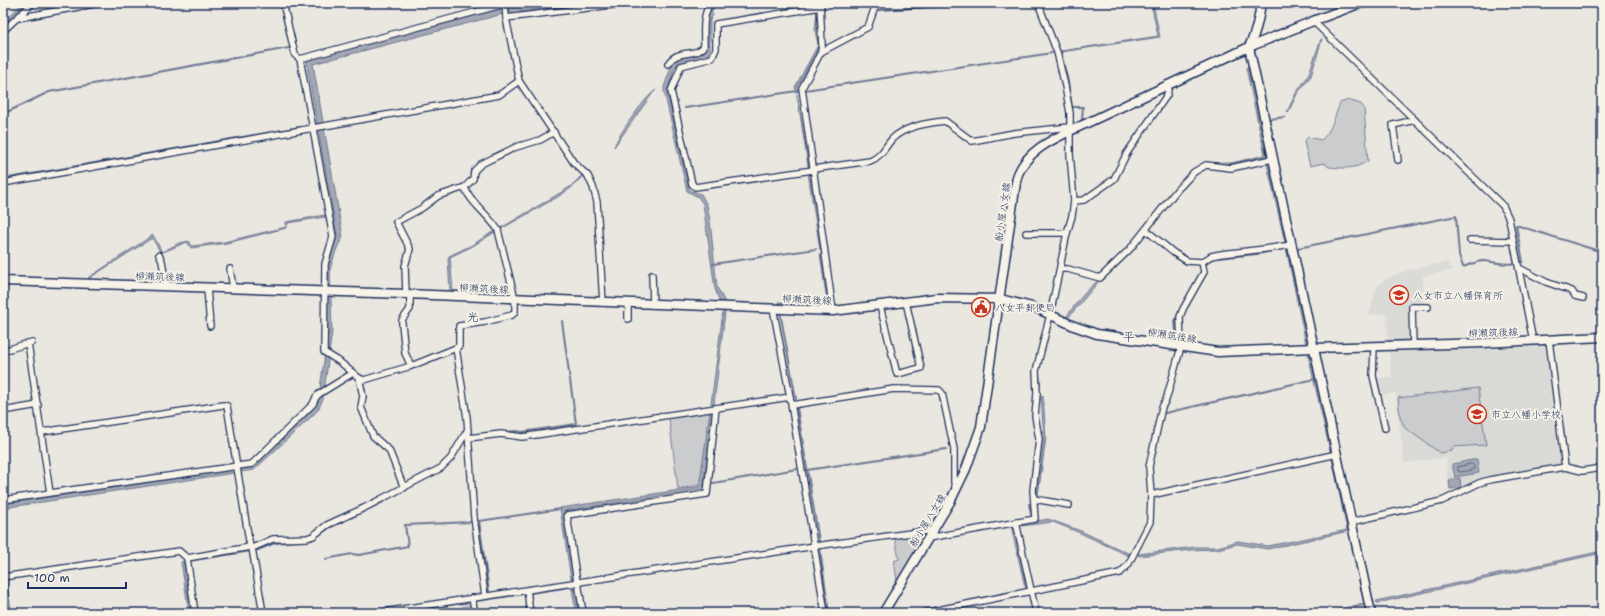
<svg xmlns="http://www.w3.org/2000/svg" width="1605" height="616" font-family="'Shantell Sans','Klee One',sans-serif">
<style>
.built{fill:#dadad6}
.green{fill:#cbcccd;stroke:#737e96}
.water{fill:#a3a8b4;stroke:#6d7892}
.lines{fill:none;stroke-linecap:round;stroke-linejoin:round}
.shore{stroke:#515f80;stroke-width:1}
.stream{stroke:#6d7892;stroke-width:2}
.street-casing{stroke:#1b2f5e;stroke-width:8}
.secondary-casing{stroke:#1b2f5e;stroke-width:11}
.street{stroke:#f7f3e8;stroke-width:5.5}
.secondary{stroke:#f7f3e8;stroke-width:8}
.labels{text-anchor:middle;stroke-width:3.5;stroke-linejoin:round;paint-order:stroke}
.street-label{font-size:10px;fill:#1b2f5e;stroke:#f7f3e8}
.poi-label{font-size:10px;fill:#1b2f5e;stroke:#f7f3e8;text-anchor:start}
.quarter-label{font-size:12px;fill:#1b2f5e;stroke:#f7f3e8}
</style>
<rect width="100%" height="100%" fill="#eae7e0"/>
<filter id="ink" filterUnits="userSpaceOnUse"><feTurbulence type="fractalNoise" baseFrequency=".025" numOctaves="2"/><feDisplacementMap in="SourceGraphic" scale="8" xChannelSelector="R" yChannelSelector="G"/><feConvolveMatrix kernelMatrix="1 2 1 2 8 2 1 2 1" color-interpolation-filters="sRGB"/></filter>
<g filter="url(#ink)">
<!-- built -->
<g class="built">
<polygon points="1448,262 1449,268 1453,268 1453,270 1423,276 1424,305 1411,305 1411,343 1388,344 1387,314 1369,315 1377,286 1389,277 1408,270"/>
<polygon points="1544,345 1547,348 1561,465 1491,477 1449,495 1446,458 1404,463 1396,393 1379,395 1376,378 1392,377 1389,350 1484,347 1484,349 1500,349 1501,347"/>
</g>
<!-- green -->
<g class="green">
<path d="M 1348,100 L 1361,104 L 1364,108 L 1368,161 C 1356,169 1343,169 1329,167 L 1324,163 L 1310,166 L 1304,142 L 1308,137 L 1321,140 C 1331,133 1335,115 1340,103 Z"/>
<polygon points="1478,388 1486,445 1453,447 1452,451 1440,453 1405,428 1400,417 1398,398"/>
<polygon points="710,412 701,485 678,489 669,418"/>
<polygon points="925,533 927,533 897,581 894,561 899,559 895,539"/>
<polygon points="471,605 472,613 463,613 462,607"/>
</g>
<!-- water -->
<g class="water">
<polygon points="23,3 26,3 3,25 3,22"/>
<polygon points="548,3 591,3 503,14 313,64 343,237 337,248 330,269 332,331 323,399 318,410 309,419 254,470 3,508 3,504 253,467 307,415 318,402 328,333 326,270 330,255 337,236 306,60 500,9"/>
<polygon points="714,3 718,3 711,12 713,15 710,20 710,53 704,57 678,63 674,69 667,92 689,189 691,191 701,194 707,205 710,221 717,287 726,304 714,404 711,404 723,311 715,289 703,204 698,197 687,191 664,91 664,87 672,64 677,58 706,51 707,17"/>
<polygon points="1151,3 1153,3 1160,37 1061,52 1061,51 1158,36"/>
<polygon points="817,12 816,30 820,45 797,87 798,92 797,92 795,87 818,45 815,30"/>
<polygon points="1321,39 1322,39 1311,76 1297,94 1288,113 1287,112 1295,95 1308,76"/>
<polygon points="1248,67 1267,156 1231,164 1210,163 1231,163 1265,155 1246,68"/>
<path d="M 656,90 L 652,94 L 614,147 C 618,135 645,97 656,90 Z"/>
<polygon points="797,94 809,166 808,166"/>
<polygon points="1269,163 1286,243 1285,243 1267,164"/>
<polygon points="808,173 810,173 822,250 820,250"/>
<polygon points="582,175 583,176 571,188 556,198 501,229 501,228 570,187"/>
<polygon points="325,215 325,217 288,223 286,228 227,243 191,248 187,242 161,253 152,238 88,279 88,278 153,235 162,252 179,243 189,241 192,246 224,242 286,227 286,222"/>
<polygon points="494,231 495,232 473,246 450,257 453,292 450,292 448,259 449,256 472,245"/>
<polygon points="1286,248 1287,248 1308,344 1306,344"/>
<path d="M 820,254 L 822,254 L 829,304 L 780,303 L 778,305 L 778,302 L 828,303 C 824,287 823,271 820,254 Z"/>
<path d="M 1099,281 L 1068,318 L 1066,317 C 1071,310 1092,282 1099,281 Z"/>
<polygon points="1310,354 1331,450 1330,451 1308,355"/>
<polygon points="1043,395 1046,438 1038,495 1037,495 1044,439 1041,396"/>
<polygon points="710,412 713,412 703,489 564,511 574,578 571,579 560,508 699,487"/>
<polygon points="1332,459 1334,459 1349,531 1268,549 1237,544 1218,549 1191,550 1139,556 1138,554 1195,547 1218,547 1238,541 1268,546 1347,530"/>
<polygon points="1477,459 1479,473 1455,477 1452,464"/>
<polygon points="1460,478 1461,487 1450,489 1449,480"/>
<polygon points="1048,519 1081,531 1130,554 1129,556 1080,533 1053,522 1022,526 1022,524"/>
<polygon points="1011,526 1014,526 1027,587 1025,587"/>
<polygon points="1602,551 1602,553 1377,603 1376,601"/>
<polygon points="184,561 184,564 191,613 189,613 181,562"/>
<polygon points="575,587 579,613 576,613 572,588"/>
<polygon points="1366,603 1366,605 1331,613 1323,613"/>
</g>
<g class="lines">
<!-- shore -->
<polygon class="shore" points="1472,464 1474,466 1473,470 1460,472 1458,471 1458,467"/>
<!-- stream -->
<g class="stream">
<polyline points="508,3 509,10"/>
<polyline points="3,35 18,21 116,3"/>
<polyline points="1063,51 1061,52 1068,82 1072,107 1083,107 1082,120"/>
<polyline points="805,90 1052,53"/>
<polyline points="685,108 797,91"/>
<polyline points="3,114 49,92 289,48"/>
<polyline points="1270,119 1285,117"/>
<polyline points="3,179 300,127"/>
<polyline points="1183,188 1198,172"/>
<path d="M 1298,248 L 1456,216 L 1459,255 L 1463,267 C 1469,265 1475,262 1482,261 C 1492,261 1507,266 1517,263"/>
<polyline points="1521,262 1523,262 1516,225 1602,252"/>
<polyline points="713,264 816,249"/>
<polyline points="1207,264 1210,260 1217,258 1257,254 1283,249"/>
<polyline points="780,312 796,399"/>
<polyline points="1177,342 1175,321 1181,308"/>
<polyline points="1039,376 1040,384"/>
<polyline points="797,408 819,541"/>
<polyline points="1165,413 1315,379"/>
<polyline points="504,432 517,431 522,432 576,424 562,321"/>
<polyline points="807,470 946,449"/>
<polyline points="713,483 797,469"/>
<polyline points="1029,504 1031,514"/>
<polyline points="820,550 829,613"/>
<polyline points="326,559 352,554 359,555 408,546 405,525 471,522"/>
<polyline points="188,561 258,550 275,543 312,540 329,528 383,502"/>
<polyline points="6,580 11,613"/>
<polyline points="1360,583 1367,613"/>
<polyline points="489,592 479,521 561,509"/>
<polyline points="396,613 570,587 574,590"/>
</g>
<!-- street casing -->
<g class="street-casing">
<g id="street">
<polyline points="283,3 295,55 300,59 333,237 325,264 324,352 340,362 359,378 364,380 411,366 456,348"/>
<polyline points="505,3 506,18 519,81 574,163 588,176 593,187 597,202 603,303"/>
<polyline points="820,3 822,45 821,52 802,88 833,311"/>
<polyline points="18,18 99,3"/>
<polyline points="506,18 628,3"/>
<polyline points="1313,21 1503,206 1509,219 1533,341"/>
<polyline points="3,31 33,3"/>
<polyline points="821,52 868,27 875,7 947,3"/>
<polyline points="300,59 505,4"/>
<path d="M 668,64 C 677,48 696,58 704,46 C 704,31 702,17 710,3"/>
<polyline points="1398,160 1393,125 1415,120"/>
<path d="M 813,169 L 870,161 C 881,157 885,147 892,139 C 905,126 928,123 945,121 L 972,141 L 1014,133 L 1070,127"/>
<polyline points="813,170 695,187 692,184 671,91 681,66 712,58 716,49 716,24 821,7"/>
<polyline points="3,183 499,95 519,81"/>
<path d="M 465,187 C 467,199 491,218 498,230 L 515,299 L 515,312 L 512,315 L 485,322 L 459,326 L 459,346 L 456,348 L 467,418 L 474,518 L 485,596"/>
<polyline points="1074,201 1084,200 1114,179 1127,153 1167,95 1169,85"/>
<polyline points="1146,230 1174,253 1187,261 1202,262 1211,256 1221,254 1265,249 1291,245"/>
<polyline points="1026,233 1067,233"/>
<polyline points="1470,240 1513,241"/>
<polyline points="159,255 162,261 166,286"/>
<polyline points="1519,268 1546,282 1572,291 1575,296 1583,298"/>
<polyline points="230,269 233,288"/>
<polyline points="1060,269 1068,269 1100,278 1130,249 1177,190 1194,172 1206,165 1231,168 1272,159"/>
<polyline points="652,275 653,305"/>
<polyline points="207,288 210,326"/>
<polyline points="406,294 405,266 410,249 396,222 422,208 438,196 465,187 473,179 474,171 481,164 516,147 540,140 554,132"/>
<polyline points="410,294 410,309 402,320 402,324 405,353 411,366"/>
<polyline points="880,306 897,374 921,368 906,302"/>
<polyline points="773,308 790,397 825,613"/>
<polyline points="628,319 628,304"/>
<polyline points="1549,340 1565,467"/>
<polyline points="1413,345 1412,307 1428,307"/>
<polyline points="1374,346 1373,376 1385,428"/>
<polyline points="3,351 32,342"/>
<polyline points="359,378 363,396 361,407 373,436 389,450 404,488"/>
<polyline points="792,405 894,389 939,390 942,393 954,449 954,482 956,490"/>
<polyline points="3,411 38,405"/>
<polyline points="42,432 223,405 227,406 250,547 252,548 263,613"/>
<polyline points="468,438 501,434 522,437 790,397"/>
<polyline points="50,493 252,464 313,404 316,397 319,394 353,373"/>
<polyline points="1151,495 1149,467 1162,407 1166,400 1181,347 1180,317 1183,309 1204,272 1202,262"/>
<polyline points="1034,499 1069,505"/>
<polyline points="3,500 50,493 28,343"/>
<polyline points="1016,522 1036,613"/>
<polyline points="1351,522 1442,501 1479,483 1489,480 1565,467 1582,471 1602,468"/>
<polyline points="928,538 1035,519 1033,490 1039,439 1035,416 1037,393 1036,371 1050,315 1067,233 1072,216 1074,201 1070,154 1070,113 1065,86 1057,52 1038,3"/>
<polyline points="252,548 273,539 307,538 313,536 327,525 364,508 441,468 451,458 467,431"/>
<polyline points="187,558 250,547"/>
<polyline points="3,577 179,551 187,558 195,613"/>
<polyline points="577,582 567,515 707,494 716,408"/>
<polyline points="578,582 583,613"/>
<polyline points="527,590 530,613"/>
<polyline points="472,598 475,613"/>
<polyline points="376,613 815,546 933,530"/>
<polyline points="923,613 1120,573 1128,565 1150,522 1151,495 1337,454"/>
</g>
</g>
<!-- secondary casing -->
<g class="secondary-casing">
<g id="secondary">
<path d="M 1261,3 C 1259,19 1256,33 1249,47 L 1371,613"/>
<polyline points="3,281 406,294 833,311 937,298 1000,299 1036,308 1074,326 1097,334 1218,352 1314,348 1484,343 1602,337"/>
<path d="M 883,613 L 950,502 L 966,469 L 981,427 L 1014,196 C 1015,189 1016,180 1018,174 C 1027,152 1049,141 1070,131 L 1249,47 L 1313,21 L 1361,3"/>
</g>
</g>
<!-- street -->
<use href="#street" class="street"/>
<!-- secondary -->
<use href="#secondary" class="secondary"/>
</g>
</g>
<!-- icons -->
<defs>
<g id="school-ring" transform="scale(1)"><circle r="9.5" fill="#f7f3e8" stroke="#c8321e" stroke-width="1.5"/><path d="M0-5L7-2L0 1L-7-2ZM-4 1L0 2.5L4 1V4Q0 6-4 4Z" fill="#c8321e"/></g>
<g id="civic-ring" transform="scale(1)"><circle r="9.5" fill="#f7f3e8" stroke="#c8321e" stroke-width="1.5"/><path d="M-.6-6.5H3V-4.5H.6V-3L4-1V1h2V6H-6V1h2V-1L-.6-3ZM-1.2 2.5V6h2.4V2.5Z" fill="#c8321e"/></g>
</defs>
<g fill-rule="evenodd">
<use href="#school-ring" x="1399" y="295"/>
<use href="#civic-ring" x="981" y="307"/>
<use href="#school-ring" x="1477" y="414"/>
</g>
<g class="labels">
<!-- street labels -->
<g class="street-label">
<text transform="translate(1002 212) rotate(-82)" y="4">船小屋八女線</text>
<text transform="translate(160 276) rotate(2)" y="4">柳瀬筑後線</text>
<text transform="translate(484 288) rotate(3)" y="4">柳瀬筑後線</text>
<text transform="translate(807 299) rotate(3)" y="4">柳瀬筑後線</text>
<text transform="translate(1493 332) rotate(-2)" y="4">柳瀬筑後線</text>
<text transform="translate(1172 335) rotate(9)" y="4">柳瀬筑後線</text>
<text transform="translate(927 520) rotate(-59)" y="4">船小屋八女線</text>
</g>
<!-- poi labels -->
<g class="poi-label">
<text x="1413" y="299">八女市立八幡保育所</text>
<text x="995" y="311">八女平郵便局</text>
<text x="1491" y="418">市立八幡小学校</text>
</g>
<!-- quarter labels -->
<g class="quarter-label">
<text x="473" y="321">光</text>
<text x="1129" y="341">平</text>
</g>
</g>
<!-- margin -->
<rect width="1605" height="616" fill="none" stroke="#f7f3e8" stroke-width="16"/>
<rect x="8" y="8" width="1589" height="600" fill="none" stroke="#1b2f5e" stroke-width="1.5" filter="url(#ink)"/>
<!-- scale -->
<path d="M28 582v6h98v-6" fill="none" stroke="#1b2f5e" stroke-width="2"/>
<text x="34" y="582" font-size="12" fill="#1b2f5e" stroke="#f7f3e8" stroke-width="3" paint-order="stroke">100 m</text>
</svg>
